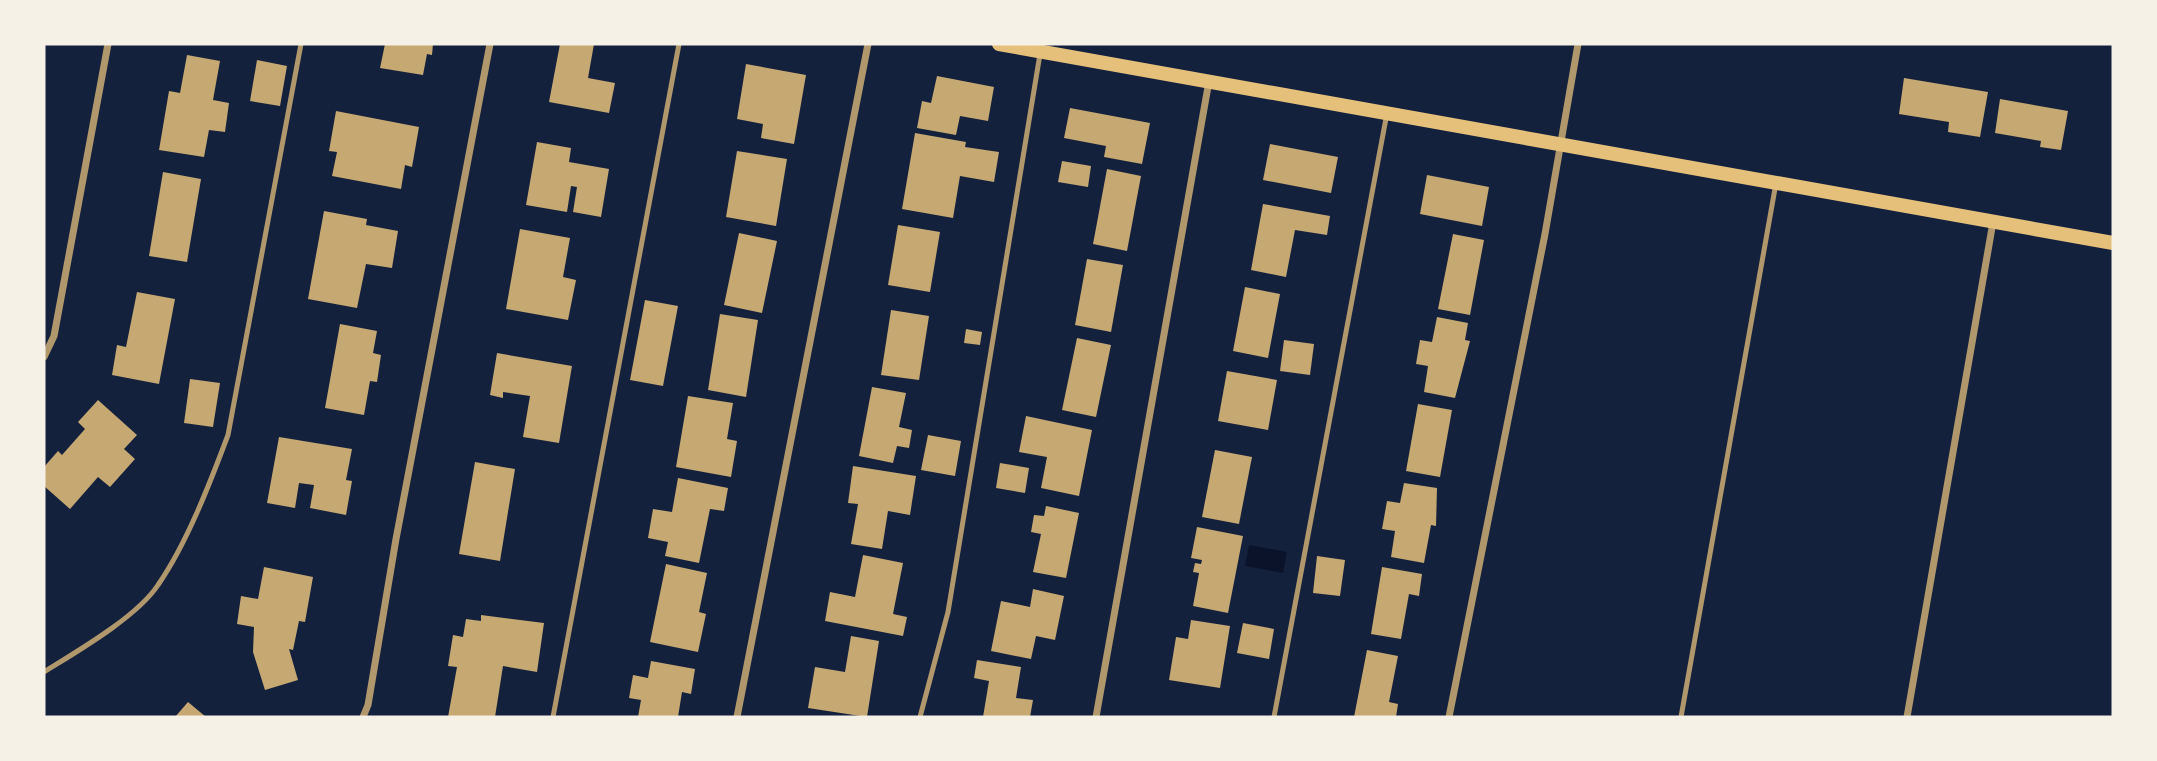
<svg xmlns="http://www.w3.org/2000/svg" width="2157" height="761" font-family="'Space Grotesk',sans-serif">
<style>
.water{fill:#0b132b}
.building{fill:#c6a872}
.lines{fill:none;stroke-linecap:round;stroke-linejoin:round}
.service{stroke:#b1986c;stroke-width:5}
.minor{stroke:#b1986c;stroke-width:7}
.secondary{stroke:#e5c07b;stroke-width:14}
</style>
<rect width="100%" height="100%" fill="#14213d"/>
<!-- water -->
<polygon class="water" points="1249,545 1287,552 1283,573 1245,566"/>
<!-- building -->
<g class="building">
<polygon points="385,44 433,44 432,55 427,54 423,75 380,68"/>
<polygon points="560,44 594,44 588,78 615,83 609,113 549,102"/>
<polygon points="187,55 220,61 213,100 229,103 225,132 209,130 204,157 159,150 169,91 180,93"/>
<polygon points="257,60 287,66 280,106 250,101"/>
<polygon points="746,64 806,75 794,144 761,138 763,124 737,119"/>
<polygon points="937,76 994,87 988,121 960,116 956,135 917,128 922,101 931,103"/>
<polygon points="1904,78 1988,92 1980,137 1948,132 1949,122 1899,114"/>
<polygon points="2000,99 2068,111 2061,150 2040,147 2041,141 1995,133"/>
<polygon points="1070,108 1150,123 1142,164 1104,157 1106,146 1064,138"/>
<polygon points="336,111 419,127 412,167 405,165 401,189 332,176 337,152 329,151"/>
<polygon points="915,133 966,142 965,147 999,152 994,182 960,176 953,218 902,209"/>
<polygon points="537,142 571,148 569,162 609,169 601,217 573,212 577,187 571,186 567,212 526,205"/>
<polygon points="1270,144 1338,157 1331,193 1263,180"/>
<polygon points="737,151 787,159 776,226 726,217"/>
<polygon points="1062,161 1091,166 1088,187 1058,182"/>
<polygon points="1107,169 1141,176 1127,251 1093,244"/>
<polygon points="163,172 201,179 187,262 149,256"/>
<polygon points="1427,175 1489,187 1482,226 1420,214"/>
<polygon points="1263,204 1330,216 1327,235 1295,230 1286,277 1251,270"/>
<polygon points="324,211 367,219 366,225 398,231 392,268 366,264 357,308 308,299"/>
<polygon points="898,225 940,232 930,292 888,285"/>
<polygon points="520,229 570,238 563,277 576,280 568,320 506,309"/>
<polygon points="739,233 777,241 762,313 724,305"/>
<polygon points="1453,234 1484,240 1470,315 1438,309"/>
<polygon points="1087,259 1123,265 1111,332 1075,325"/>
<polygon points="1245,287 1280,294 1268,358 1233,351"/>
<polygon points="137,292 175,299 159,384 112,375 117,345 126,347"/>
<polygon points="645,300 678,306 663,386 630,380"/>
<polygon points="891,310 929,316 919,380 881,375"/>
<polygon points="720,314 758,320 746,397 708,390"/>
<polygon points="1437,317 1468,323 1465,340 1470,341 1455,398 1424,392 1428,366 1416,364 1420,340 1432,342"/>
<polygon points="340,324 377,331 373,353 381,355 377,382 370,381 364,415 325,408"/>
<polygon points="966,329 982,332 980,345 964,343"/>
<polygon points="1077,338 1111,345 1096,417 1062,410"/>
<polygon points="1284,340 1314,344 1310,375 1280,371"/>
<polygon points="497,353 572,366 559,443 523,437 530,396 503,392 503,398 490,395"/>
<polygon points="1227,371 1277,380 1268,430 1218,421"/>
<polygon points="190,379 220,383 213,427 184,423"/>
<polygon points="872,387 906,393 899,427 912,430 909,448 897,446 893,463 859,456"/>
<polygon points="688,396 733,403 727,439 737,441 731,477 676,467"/>
<polygon points="98,400 137,435 124,449 135,459 110,487 98,477 70,509 44,486 44,467 58,451 62,455 85,429 78,422"/>
<polygon points="1418,404 1452,410 1440,477 1406,471"/>
<polygon points="1026,416 1092,430 1079,496 1041,488 1047,457 1019,452"/>
<polygon points="928,435 961,441 955,476 921,470"/>
<polygon points="279,437 352,449 346,480 352,481 346,515 310,508 314,485 299,483 295,508 267,503"/>
<polygon points="1215,450 1252,457 1239,524 1202,517"/>
<polygon points="475,462 515,469 500,561 459,554"/>
<polygon points="1000,463 1029,468 1025,493 996,488"/>
<polygon points="853,466 916,476 910,515 888,511 882,549 851,544 858,504 848,503"/>
<polygon points="678,478 728,488 724,511 710,509 699,563 665,556 668,542 648,538 653,509 672,512"/>
<polygon points="1404,483 1437,488 1436,526 1431,525 1424,563 1391,557 1395,531 1382,529 1387,501 1400,503"/>
<polygon points="1046,506 1079,513 1066,578 1033,572 1041,534 1031,532 1034,515 1044,516"/>
<polygon points="1197,527 1243,536 1228,613 1193,606 1199,573 1193,572 1195,563 1201,564 1202,560 1191,558"/>
<polygon points="863,555 903,563 893,614 907,617 903,636 825,621 830,592 855,597"/>
<polygon points="1317,556 1345,560 1340,596 1313,593"/>
<polygon points="666,564 707,573 699,612 706,614 698,652 650,642"/>
<polygon points="264,567 313,577 305,622 299,621 293,650 289,649 298,680 265,690 253,652 254,627 237,624 241,596 258,599"/>
<polygon points="1382,567 1422,574 1419,596 1409,594 1401,639 1371,634"/>
<polygon points="1033,589 1064,596 1055,640 1036,636 1031,659 991,651 1001,601 1030,607"/>
<polygon points="481,615 544,623 537,672 503,666 495,717 448,717 457,667 448,666 453,635 463,637 466,619 481,621"/>
<polygon points="1191,620 1230,626 1220,688 1169,680 1176,637 1188,639"/>
<polygon points="1243,623 1274,629 1269,659 1237,653"/>
<polygon points="851,636 879,641 867,717 808,708 815,667 845,672"/>
<polygon points="1367,650 1398,656 1389,702 1398,704 1396,717 1354,717"/>
<polygon points="977,660 1021,667 1016,698 1033,700 1030,717 983,717 989,681 974,678"/>
<polygon points="651,661 695,669 691,694 682,692 678,717 638,717 641,700 629,698 633,675 648,678"/>
<polygon points="188,702 206,717 175,717"/>
</g>
<g class="lines">
<!-- service -->
<g class="service">
<path d="M 44,672 C 76,652 137,617 158,585 C 187,543 210,483 228,435 L 301,44"/>
<polyline points="553,717 679,44"/>
<polyline points="920,717 948,612 1040,54"/>
<polyline points="1274,717 1387,113"/>
<polyline points="1681,717 1776,183"/>
</g>
<!-- minor -->
<g class="minor">
<polyline points="44,357 54,336 108,44"/>
<polyline points="363,717 368,705 396,539 490,44"/>
<polyline points="737,717 868,44"/>
<polyline points="1096,717 1209,81"/>
<polyline points="1449,717 1545,234 1578,44"/>
<polyline points="1907,717 1993,222"/>
</g>
<!-- secondary -->
<polyline class="secondary" points="999,44 2113,243"/>
</g>
<!-- border -->
<rect width="2157" height="761" fill="none" stroke="#f6f1e7" stroke-width="91"/>
</svg>
